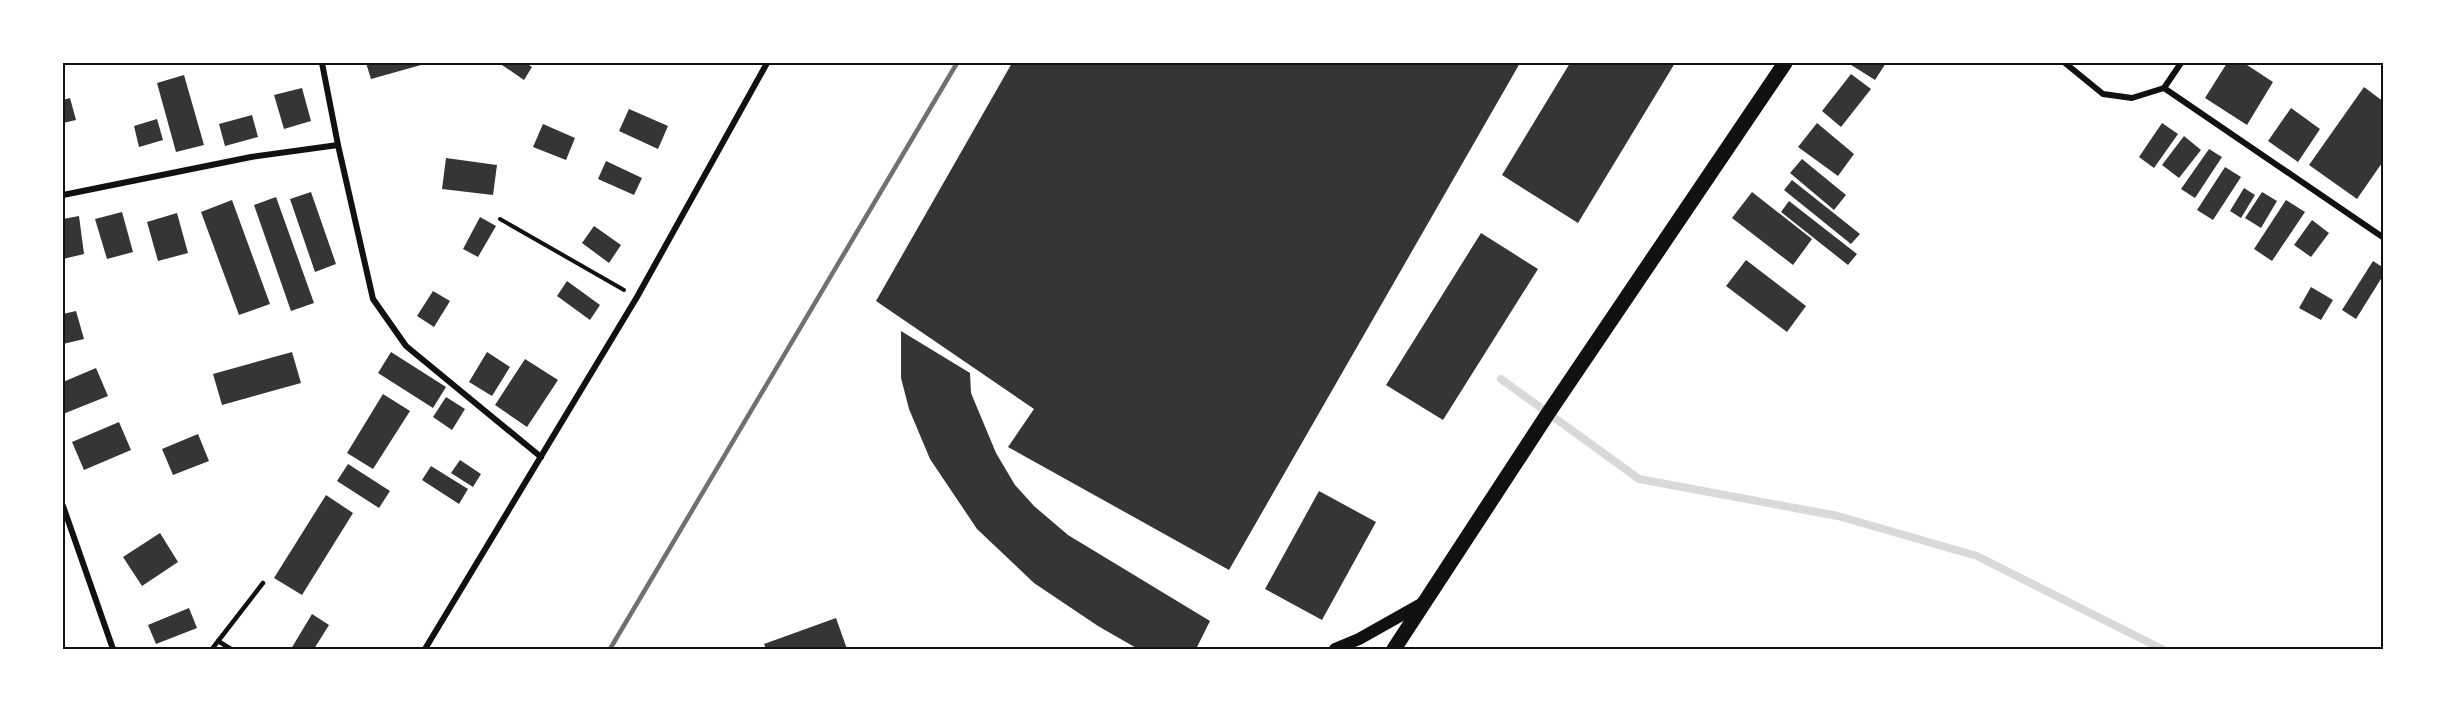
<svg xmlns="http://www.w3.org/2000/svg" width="2447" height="712" font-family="'Fira Sans Condensed',sans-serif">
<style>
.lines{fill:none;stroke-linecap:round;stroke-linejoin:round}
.stream{stroke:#d9d9d9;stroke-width:8}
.building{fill:#353535}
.path{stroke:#111;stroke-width:4}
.service{stroke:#111;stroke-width:4.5}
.minor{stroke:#111;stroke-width:6}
.secondary{stroke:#111;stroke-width:12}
.primary{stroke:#111;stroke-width:15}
.rail{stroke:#707070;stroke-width:4.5}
.neatline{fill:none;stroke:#111;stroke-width:2}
</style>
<rect width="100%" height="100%" fill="#fff"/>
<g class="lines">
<!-- stream -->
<polyline class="stream" points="1501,379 1639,479 1838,516 1977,556 2162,649"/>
</g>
<!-- building -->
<g class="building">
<polygon points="366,63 420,63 421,65 371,79"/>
<polygon points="499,63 526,63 532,67 524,80"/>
<polygon points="1012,63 1520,63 1229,570 1008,447 1034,409 876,301"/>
<polygon points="1570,63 1675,63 1578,223 1502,175"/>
<polygon points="1848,63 1886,63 1875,80"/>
<polygon points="2227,63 2244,63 2273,82 2247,125 2205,98"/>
<polygon points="1851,74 1871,89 1841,127 1822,111"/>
<polygon points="184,75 204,145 176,152 157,83"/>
<polygon points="2364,87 2384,102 2384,160 2357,199 2309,165"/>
<polygon points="302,88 311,121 284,129 274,95"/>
<polygon points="70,98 76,120 63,123 63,100"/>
<polygon points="2291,108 2320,129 2298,162 2268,141"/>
<polygon points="629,109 668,126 658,149 619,131"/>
<polygon points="252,115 258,137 225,146 219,124"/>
<polygon points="157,119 163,140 139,147 134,126"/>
<polygon points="1817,123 1854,154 1838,176 1798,147"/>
<polygon points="2162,123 2178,134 2154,168 2139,157"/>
<polygon points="543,124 575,138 566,160 533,147"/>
<polygon points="2184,136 2201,150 2179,178 2162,165"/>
<polygon points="2209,149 2222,157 2195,198 2181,189"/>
<polygon points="446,158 497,165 493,195 442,189"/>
<polygon points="1802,159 1846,195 1834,210 1790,173"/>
<polygon points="606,161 642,178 634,195 598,179"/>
<polygon points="2225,167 2241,177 2213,220 2197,210"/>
<polygon points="1792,180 1860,234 1851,244 1784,190"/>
<polygon points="2244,188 2255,195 2241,218 2230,211"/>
<polygon points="311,192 336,264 315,272 290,199"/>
<polygon points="1752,192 1812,239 1793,265 1732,218"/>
<polygon points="2262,192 2277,201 2261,228 2245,218"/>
<polygon points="276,197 314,303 291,311 254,205"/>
<polygon points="232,200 270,304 239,315 201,212"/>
<polygon points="2286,200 2305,212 2272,261 2254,249"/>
<polygon points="1789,201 1857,254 1848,265 1781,212"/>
<polygon points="122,212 133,252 107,259 95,219"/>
<polygon points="177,213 188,253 158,261 147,222"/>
<polygon points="79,216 84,254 63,259 63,219"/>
<polygon points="480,217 496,226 478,257 463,249"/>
<polygon points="2312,220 2329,233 2311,257 2294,245"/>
<polygon points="594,226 621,245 609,263 582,243"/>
<polygon points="1481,233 1538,269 1443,420 1386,385"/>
<polygon points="1746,260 1806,306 1787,332 1726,286"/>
<polygon points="2373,261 2384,268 2384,274 2356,319 2342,310"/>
<polygon points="567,281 600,305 590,320 557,296"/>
<polygon points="2311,287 2333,300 2321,320 2299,308"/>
<polygon points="433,291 450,301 434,327 417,316"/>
<polygon points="76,311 84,339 63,344 63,314"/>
<polygon points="901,331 970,373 971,393 996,453 1015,485 1034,506 1068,535 1210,621 1196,649 1138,649 1098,626 1034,583 977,529 930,459 909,409 901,378"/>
<polygon points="292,352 301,383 222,405 213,374"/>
<polygon points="391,352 446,387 433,408 378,373"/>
<polygon points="487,352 510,367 492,396 469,382"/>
<polygon points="525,359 558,380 527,427 495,405"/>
<polygon points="96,368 108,396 63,414 63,382"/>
<polygon points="383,394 410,411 373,469 347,453"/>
<polygon points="446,397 465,409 452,430 433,417"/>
<polygon points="119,422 131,450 84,470 72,442"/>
<polygon points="198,434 209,461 173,475 162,449"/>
<polygon points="460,460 481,474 473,487 451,473"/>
<polygon points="348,464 390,491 379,508 337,481"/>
<polygon points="431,466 468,489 459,504 422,480"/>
<polygon points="1319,491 1376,522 1322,620 1265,589"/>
<polygon points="326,495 353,513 302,595 274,578"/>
<polygon points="160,533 178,562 142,586 123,557"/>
<polygon points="189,608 197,628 156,644 148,625"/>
<polygon points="312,614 329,625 314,649 291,649"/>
<polygon points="836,618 847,649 766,649 764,644"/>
</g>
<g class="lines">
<!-- path -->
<polyline class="path" points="500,219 624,290"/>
<!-- service -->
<g class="service">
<polyline points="218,641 231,649"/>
<polyline points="212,649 263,583"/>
</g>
<!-- minor -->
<g class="minor">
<polyline points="322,63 338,145 373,299 406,346 541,457"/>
<polyline points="2065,63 2103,94 2132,98 2164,88 2384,238"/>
<polyline points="2164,88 2181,63"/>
<polyline points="63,195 251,157 338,145"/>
<polyline points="63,506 113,649"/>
<polyline points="425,649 637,297 767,63"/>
</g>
<!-- secondary -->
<polyline class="secondary" points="1335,649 1359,639 1423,603"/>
<!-- primary -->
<polyline class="primary" points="1394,649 1549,412 1785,63"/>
<!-- rail -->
<polyline class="rail" points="610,649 957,63"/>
</g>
<!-- border -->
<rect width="2447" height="712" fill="none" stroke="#ffffff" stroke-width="129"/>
<rect x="64" y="64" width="2318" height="584" class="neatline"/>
</svg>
